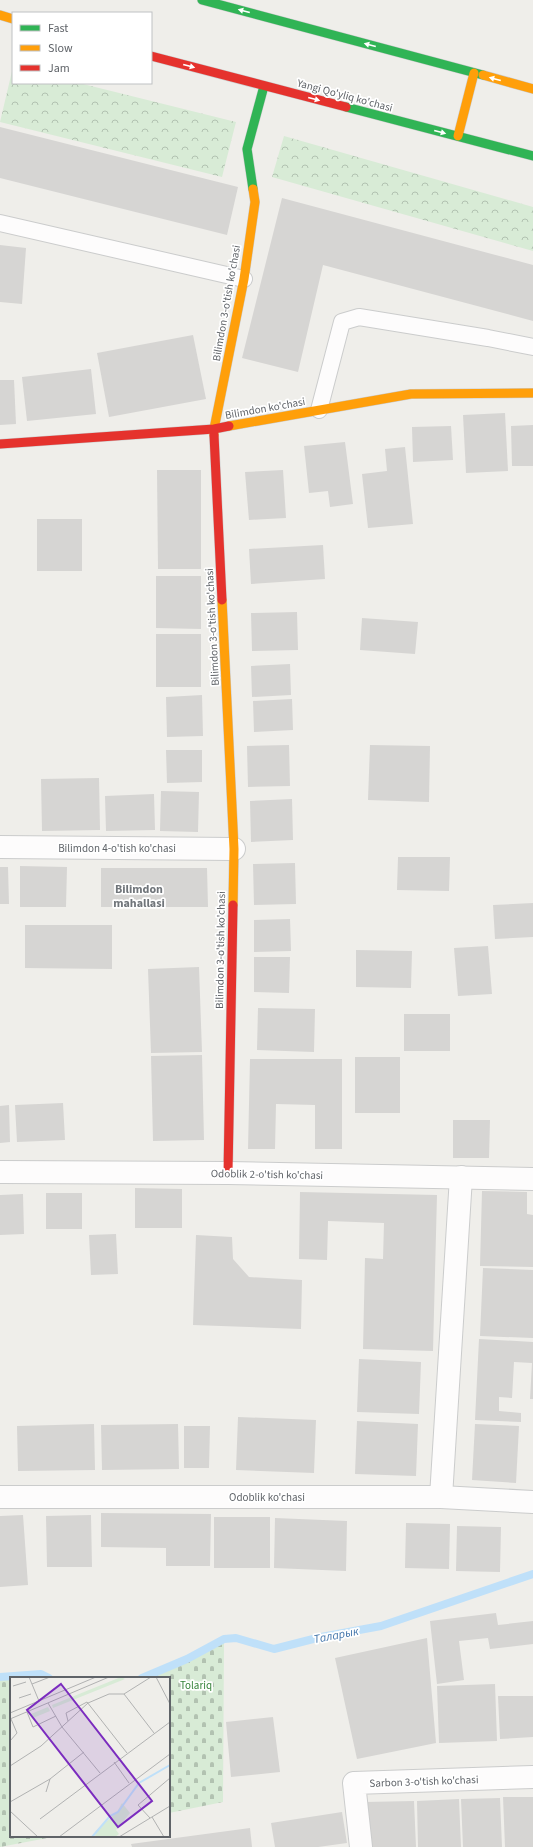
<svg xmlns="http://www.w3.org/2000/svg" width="533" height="1847" font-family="'Source Sans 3',sans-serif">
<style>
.forest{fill:url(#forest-crowns)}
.cemetery{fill:url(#cemetery-stones)}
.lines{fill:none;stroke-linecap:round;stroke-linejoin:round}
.stream{stroke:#bfe0f9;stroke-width:8}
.building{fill:#d6d5d3}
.lane-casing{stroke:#cbcccc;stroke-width:18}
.street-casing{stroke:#cbcccc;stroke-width:24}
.fast-casing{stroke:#cacacb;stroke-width:10}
.slow-casing{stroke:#cacacb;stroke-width:10}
.jam-casing{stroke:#cacacb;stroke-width:10}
.lane{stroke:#fdfcfc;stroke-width:16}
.street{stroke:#fdfcfc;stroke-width:22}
.fast{stroke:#30b455;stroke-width:9}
.slow{stroke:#ff9f0a;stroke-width:9}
.jam{stroke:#e5322d;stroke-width:9}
.oneway{fill:#fff}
.labels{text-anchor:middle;stroke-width:3.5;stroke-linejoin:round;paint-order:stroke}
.street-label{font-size:11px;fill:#5f6368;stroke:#fff}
.park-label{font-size:11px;fill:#348238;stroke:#fff}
.neighbourhood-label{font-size:12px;font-weight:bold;fill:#70757a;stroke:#fff}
.water-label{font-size:12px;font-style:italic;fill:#4174aa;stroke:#fff}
.inset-river{fill:none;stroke:#bfe0f9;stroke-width:2}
.inset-road{fill:none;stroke:#b1b2b2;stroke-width:1}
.view{fill:#7b2cbf;fill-opacity:0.15;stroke:#7b2cbf;stroke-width:2}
.inset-edge{fill:none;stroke:#5f6368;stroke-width:2}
</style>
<defs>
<pattern id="forest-crowns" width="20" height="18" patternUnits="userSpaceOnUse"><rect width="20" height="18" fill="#d8ebd6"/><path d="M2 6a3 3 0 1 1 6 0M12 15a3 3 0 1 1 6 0" fill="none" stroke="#b2c2b1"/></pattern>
<pattern id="cemetery-stones" width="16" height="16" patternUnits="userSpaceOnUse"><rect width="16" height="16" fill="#d8ebd6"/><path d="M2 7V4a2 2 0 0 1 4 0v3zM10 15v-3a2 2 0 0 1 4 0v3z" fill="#b2c2b1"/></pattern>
</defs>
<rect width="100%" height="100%" fill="#efeeea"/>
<!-- forest -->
<g class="forest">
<polygon points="13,67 13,83 79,83 236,122 222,177 0,122"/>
<polygon points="284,136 533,207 533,251 272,177"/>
</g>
<!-- cemetery -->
<g class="cemetery">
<polygon points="224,1639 223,1802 169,1813 169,1678 142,1678 187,1659"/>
<polygon points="41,1674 49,1678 11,1678 11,1836 58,1836 0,1847 0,1677"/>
</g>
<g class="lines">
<!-- stream -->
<g class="stream">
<polyline points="0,1677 41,1674 49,1678"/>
<polyline points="142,1678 187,1659 224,1639 236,1638 274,1649 321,1637 381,1626 533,1574"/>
</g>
</g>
<!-- building -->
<g class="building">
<polygon points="0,127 238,187 227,235 0,178"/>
<polygon points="282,198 533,265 533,321 323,265 298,372 242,358"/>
<polygon points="0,245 26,248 22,304 0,302"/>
<polygon points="193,335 206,399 109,417 97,353"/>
<polygon points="91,369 96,414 27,421 22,377"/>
<polygon points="0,380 14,380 16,424 0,425"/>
<polygon points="505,413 508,471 466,473 463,415"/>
<polygon points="533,425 533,466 512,466 511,426"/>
<polygon points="451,426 453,460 413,462 412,427"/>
<polygon points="345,442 353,504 330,507 328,491 309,493 304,446"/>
<polygon points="405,447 413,524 368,528 362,474 387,471 385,449"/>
<polygon points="157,470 201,470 201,569 158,569"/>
<polygon points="283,470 286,518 249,520 245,472"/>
<rect x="37" y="519" width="45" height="52"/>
<polygon points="323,545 325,579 251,584 249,549"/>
<polygon points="156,576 201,576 201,629 156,628"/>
<polygon points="297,612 298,650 252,651 251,613"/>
<polygon points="362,618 418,622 415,654 360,650"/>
<rect x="156" y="634" width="45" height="53"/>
<polygon points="290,664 291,695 252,697 251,666"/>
<polygon points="202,695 203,736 167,737 166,697"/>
<polygon points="292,699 293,730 254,732 253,701"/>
<polygon points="289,745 290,786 248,787 247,746"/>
<polygon points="370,745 430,746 429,802 368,800"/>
<polygon points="166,750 202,750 202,782 167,783"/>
<polygon points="99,778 100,830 42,831 41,779"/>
<polygon points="161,791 199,792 198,832 160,831"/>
<polygon points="154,794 155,830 106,831 105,796"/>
<polygon points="292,799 293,840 251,842 250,801"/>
<polygon points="398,857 450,857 449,891 397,890"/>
<polygon points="295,863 296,904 254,905 253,864"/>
<polygon points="20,866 67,867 66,907 20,907"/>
<polygon points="0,867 8,867 9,904 0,904"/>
<polygon points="101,868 207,868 208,907 101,907"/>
<polygon points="533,903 533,937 495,939 493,905"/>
<polygon points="290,919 291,951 254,952 254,920"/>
<polygon points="25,925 112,925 112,969 25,968"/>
<polygon points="488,946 492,994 458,996 454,948"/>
<polygon points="356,950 412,951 411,988 356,987"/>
<polygon points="254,957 290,957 289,993 254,992"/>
<polygon points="199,967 202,1052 151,1053 148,969"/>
<polygon points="258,1008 315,1009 314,1052 257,1050"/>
<rect x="404" y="1014" width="46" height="37"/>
<polygon points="202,1055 204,1140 153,1141 151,1056"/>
<rect x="355" y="1057" width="45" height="56"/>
<polygon points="250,1059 342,1059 342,1149 315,1149 315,1105 276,1104 275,1149 248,1149"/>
<polygon points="63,1103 65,1140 17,1142 15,1105"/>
<polygon points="9,1105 10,1142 0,1143 0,1106"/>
<polygon points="453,1120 490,1120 489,1158 453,1158"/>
<polygon points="135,1188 182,1189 182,1228 135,1228"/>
<polygon points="482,1191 527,1192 527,1214 533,1215 533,1267 480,1266"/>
<polygon points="300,1192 437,1195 433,1351 363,1349 365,1258 383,1259 384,1223 328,1221 327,1260 299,1259"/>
<rect x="46" y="1193" width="36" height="36"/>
<polygon points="23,1194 24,1234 0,1235 0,1195"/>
<polygon points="116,1234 118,1274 91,1275 89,1235"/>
<polygon points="196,1235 232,1237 233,1259 249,1277 302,1280 301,1329 193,1325"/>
<polygon points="483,1268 533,1270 533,1338 480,1336"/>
<polygon points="479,1339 533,1342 533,1399 530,1399 532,1363 514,1362 512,1398 499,1397 499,1411 521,1413 521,1422 475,1420"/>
<polygon points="359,1359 421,1362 419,1414 357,1412"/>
<polygon points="238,1417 316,1420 314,1473 236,1470"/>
<polygon points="357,1421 418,1424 416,1476 355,1474"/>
<polygon points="94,1424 95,1470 18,1471 17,1426"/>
<polygon points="178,1424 179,1469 102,1470 101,1425"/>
<polygon points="475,1424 519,1426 516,1483 472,1480"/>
<polygon points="184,1426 210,1426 209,1468 184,1468"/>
<polygon points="101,1513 211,1514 210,1566 166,1566 166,1548 101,1547"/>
<polygon points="23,1515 28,1585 0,1587 0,1516"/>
<polygon points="91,1515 92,1567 47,1567 46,1516"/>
<rect x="214" y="1517" width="56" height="51"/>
<polygon points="275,1518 347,1521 346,1571 274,1568"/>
<polygon points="406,1523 450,1524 449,1569 405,1568"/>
<polygon points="457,1526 501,1527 500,1572 456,1571"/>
<polygon points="496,1613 498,1625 533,1621 533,1644 490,1649 488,1638 459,1641 464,1680 437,1684 430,1621"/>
<polygon points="427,1638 436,1743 357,1759 335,1658"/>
<polygon points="495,1684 497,1741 439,1743 437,1686"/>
<polygon points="498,1696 533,1696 533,1737 500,1739"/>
<polygon points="273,1717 280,1772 231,1777 226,1722"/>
<polygon points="503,1797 533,1797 533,1847 505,1847"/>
<polygon points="500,1798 502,1847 463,1847 461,1799"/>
<polygon points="459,1799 461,1847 418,1847 417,1801"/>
<polygon points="414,1801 416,1847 366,1847 365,1802"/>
<polygon points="342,1812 347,1843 318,1847 275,1847 271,1823"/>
<polygon points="250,1828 252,1847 132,1847 131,1844"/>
</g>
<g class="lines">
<!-- lane casing -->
<g class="lane-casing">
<g id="lane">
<polyline points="0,223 244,279"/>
<polyline points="319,410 342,322 359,317 488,338 533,347"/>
</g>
</g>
<!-- street casing -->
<g class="street-casing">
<g id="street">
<polyline points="0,847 234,849"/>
<polyline points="0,1172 228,1173 533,1179"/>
<polyline points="0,1497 441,1497 533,1502"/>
<polyline points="441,1497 461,1177"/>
<polyline points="361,1847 354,1783 533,1777"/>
</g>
</g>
<!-- fast casing -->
<g class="fast-casing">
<g id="fast">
<polyline points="202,0 483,75"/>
<polyline points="346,107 533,156"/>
<polyline points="253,189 247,149 264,86"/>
</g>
</g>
<!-- slow casing -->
<g class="slow-casing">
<g id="slow">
<polyline points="0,15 13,19"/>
<polyline points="483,75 533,89"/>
<polyline points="458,136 474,73"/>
<polyline points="229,426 411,394 533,393"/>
<polyline points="214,435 214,429 244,279 255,202 253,189"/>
<polyline points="222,600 234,849 233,905"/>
</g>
</g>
<!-- jam casing -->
<g class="jam-casing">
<g id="jam">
<polyline points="151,56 346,107"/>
<polyline points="214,435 222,600"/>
<polyline points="0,444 214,429 229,426"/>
<polyline points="228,1173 233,905"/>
</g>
</g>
<!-- lane -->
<use href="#lane" class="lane"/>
<!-- street -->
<use href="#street" class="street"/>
<!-- fast -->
<use href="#fast" class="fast"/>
<!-- slow -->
<use href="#slow" class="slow"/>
<!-- jam -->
<use href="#jam" class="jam"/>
</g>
<!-- one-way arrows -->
<defs><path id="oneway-solid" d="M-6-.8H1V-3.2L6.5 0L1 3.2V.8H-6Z"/></defs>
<g class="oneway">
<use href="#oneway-solid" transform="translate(244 11) rotate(-165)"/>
<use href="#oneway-solid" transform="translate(370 45) rotate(-165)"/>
<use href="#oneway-solid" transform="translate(189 66) rotate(15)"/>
<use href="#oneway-solid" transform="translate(495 79) rotate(-165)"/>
<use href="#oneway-solid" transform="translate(314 99) rotate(15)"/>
<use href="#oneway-solid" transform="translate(440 132) rotate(15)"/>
</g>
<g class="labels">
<!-- street labels -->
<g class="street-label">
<text transform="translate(345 95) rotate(15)" y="4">Yangi Qo'yliq ko'chasi</text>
<text transform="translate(226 303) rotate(-80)" y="4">Bilimdon 3-o'tish ko'chasi</text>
<text transform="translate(265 408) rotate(-10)" y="4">Bilimdon ko'chasi</text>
<text transform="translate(212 627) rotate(-93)" y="4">Bilimdon 3-o'tish ko'chasi</text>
<text x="117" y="852">Bilimdon 4-o'tish ko'chasi</text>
<text transform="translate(220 950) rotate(-89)" y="4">Bilimdon 3-o'tish ko'chasi</text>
<text transform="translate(267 1174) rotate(1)" y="4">Odoblik 2-o'tish ko'chasi</text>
<text x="267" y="1501">Odoblik ko'chasi</text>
<text transform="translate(424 1781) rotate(-2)" y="4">Sarbon 3-o'tish ko'chasi</text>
</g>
<!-- park labels -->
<g class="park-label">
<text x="196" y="1689">Tolariq</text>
</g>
<!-- neighbourhood labels -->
<g class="neighbourhood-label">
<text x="139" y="893">Bilimdon<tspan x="139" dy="14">mahallasi</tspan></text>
</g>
<!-- water labels -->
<g class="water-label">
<text transform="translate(336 1635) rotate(-11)" y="4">Таларык</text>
</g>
</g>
<!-- overview -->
<g transform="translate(10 1677)">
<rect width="160" height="160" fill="#efeeea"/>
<path d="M 111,0 L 115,2 L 43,31 L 42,28 ZM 38,30 L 40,34 L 23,41 L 21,37 Z" fill="#d8ebd6"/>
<path d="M 112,126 L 120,136 L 106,153 L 109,157 L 105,160 L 85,160 L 86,154 L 107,135 Z" fill="#d8ebd6"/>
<path class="inset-river" d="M 82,160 L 100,139 L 108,135 L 129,106 L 160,88"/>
<path class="inset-road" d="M 19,0 L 29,24M 146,0 L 160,27M 22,7 L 40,0M 3,9 L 16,5M 114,17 L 144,56M 9,21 L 21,17M 38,26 L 52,50 L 90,96M 17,35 L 23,50 L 46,39M 0,36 L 86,0M 0,42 L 99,0M 58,44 L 56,36 L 77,25 L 117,76M 0,64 L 7,56 L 1,42M 104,85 L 119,106M 0,89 L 31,69 L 78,26 L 99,17 L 114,17 L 141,0M 36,115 L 40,102M 0,125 L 40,102 L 74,75M 0,134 L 28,160M 142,140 L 154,160M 140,141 L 128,128 L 160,101M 30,142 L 160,45M 49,160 L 160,77M 109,160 L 160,129"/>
<path class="view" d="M 51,7 L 142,124 L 108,150 L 17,33 Z"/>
<rect width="160" height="160" class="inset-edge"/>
</g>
<!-- legend -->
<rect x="12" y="12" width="140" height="72" fill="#ffffff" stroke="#bfc1c3"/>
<rect x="20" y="25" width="20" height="6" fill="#30b455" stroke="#bfc1c3"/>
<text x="48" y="32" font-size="12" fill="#5f6368">Fast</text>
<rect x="20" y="45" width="20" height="6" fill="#ff9f0a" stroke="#bfc1c3"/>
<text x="48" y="52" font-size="12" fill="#5f6368">Slow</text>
<rect x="20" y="65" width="20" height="6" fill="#e5322d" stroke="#bfc1c3"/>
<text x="48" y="72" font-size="12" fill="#5f6368">Jam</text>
</svg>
